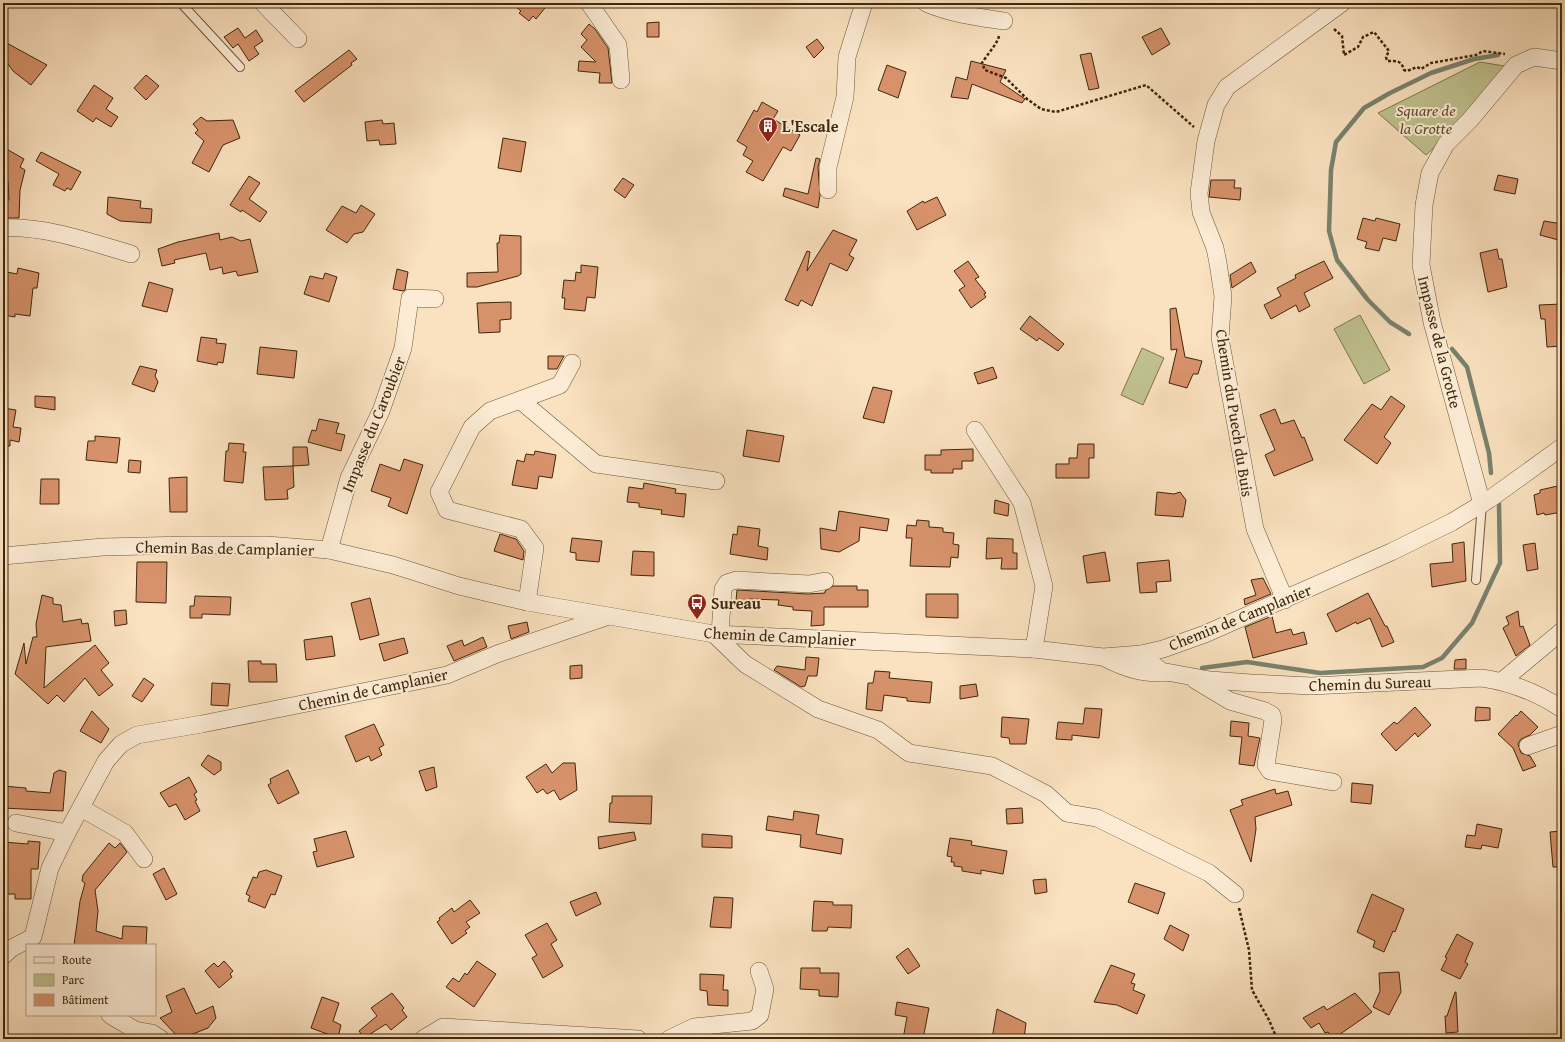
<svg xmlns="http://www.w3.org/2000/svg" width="1565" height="1042" font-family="'Gentium Book Plus',serif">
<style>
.green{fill:#c0c290;stroke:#80744e}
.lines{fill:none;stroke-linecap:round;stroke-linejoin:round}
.stream{stroke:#78826e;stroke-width:4.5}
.building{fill:#d7926b;stroke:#3f270b}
.service-casing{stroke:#6e5638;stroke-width:10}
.minor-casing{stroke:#6e5638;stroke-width:18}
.path{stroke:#3f270b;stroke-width:2.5;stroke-dasharray:3 2;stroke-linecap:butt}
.service{stroke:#fcecd5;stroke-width:8}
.minor{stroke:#fcecd5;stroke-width:17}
.labels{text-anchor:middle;stroke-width:4;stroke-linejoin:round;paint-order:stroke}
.park-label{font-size:16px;font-style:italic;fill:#5f4e2c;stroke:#fcecd5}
.poi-label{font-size:16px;font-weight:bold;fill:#3f270b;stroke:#fcecd5;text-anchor:start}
.street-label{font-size:16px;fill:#3f270b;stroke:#fcecd5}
</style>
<rect width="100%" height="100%" fill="#fae1bf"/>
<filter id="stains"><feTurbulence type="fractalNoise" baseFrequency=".005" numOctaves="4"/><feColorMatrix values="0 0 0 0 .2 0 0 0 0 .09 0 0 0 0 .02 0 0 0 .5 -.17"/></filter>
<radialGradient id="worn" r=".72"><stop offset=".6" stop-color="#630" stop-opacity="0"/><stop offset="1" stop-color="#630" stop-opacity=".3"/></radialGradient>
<!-- green -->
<g class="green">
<polygon points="1480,62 1511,67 1466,118 1426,155 1378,113"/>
<polygon points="1360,315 1390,370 1364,384 1334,329"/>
<polygon points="1142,348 1164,358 1143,405 1121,395"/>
</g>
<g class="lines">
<!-- stream -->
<g class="stream">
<polyline points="1409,334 1390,322 1368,300 1337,260 1329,231 1331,170 1336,142 1364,108 1390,93 1431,73 1474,59 1498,55"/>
<polyline points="1452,349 1467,367 1489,453 1491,473"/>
<polyline points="1202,668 1247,662 1320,673 1423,667 1442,658 1472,623 1500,563 1499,504"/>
</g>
</g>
<!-- building -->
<g class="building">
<polygon points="511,3 549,3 536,19 533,16 529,21 519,13 521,11"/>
<polygon points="659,22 659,37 647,37 647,23"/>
<polygon points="589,24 595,29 608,48 612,83 599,83 600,73 578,71 579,61 596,62 581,47 587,40 581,34"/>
<polygon points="238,28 245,38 256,30 263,41 254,47 259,54 249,61 238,44 233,48 224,37"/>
<polygon points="1161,28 1170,44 1152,55 1142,37"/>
<polygon points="817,39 824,48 814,58 806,47"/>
<polygon points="3,41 47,65 31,85 13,71 3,57"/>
<polygon points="349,50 357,59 351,63 352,65 304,102 295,91"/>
<polygon points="1091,53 1099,88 1089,90 1080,55"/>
<polygon points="971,61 1006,70 1000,82 1025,99 1022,103 972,84 968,99 951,97 956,77 967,80"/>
<polygon points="887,65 906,72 898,98 878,90"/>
<polygon points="146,75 159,86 146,100 134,88"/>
<polygon points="94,85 113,98 106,109 118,117 111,127 96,118 93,122 77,111"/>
<polygon points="762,102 778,111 773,119 800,135 791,151 783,147 763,181 746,172 753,161 743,155 747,147 737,141 754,110 757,112"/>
<polygon points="201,117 207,121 233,120 240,138 223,145 209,172 192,163 204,141 195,133 198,130 193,124"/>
<polygon points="382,120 383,124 394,123 396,144 380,145 379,140 367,141 365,122"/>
<polygon points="503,138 526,142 521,172 498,168"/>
<polygon points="3,147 24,159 20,167 25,170 20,190 19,218 3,218 3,200 9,200 8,181 3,178"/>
<polygon points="41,152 81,172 71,190 67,188 65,191 53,185 59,174 36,161"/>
<polygon points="816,158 820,159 818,167 820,195 818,208 783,196 785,188 808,194"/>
<polygon points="1498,175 1518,179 1515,194 1494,190"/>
<polygon points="249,176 260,183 249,199 267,212 260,222 242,210 241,212 230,205"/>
<polygon points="623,178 634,185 625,198 614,190"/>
<polygon points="1211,180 1235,180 1234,188 1241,188 1240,200 1209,197"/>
<polygon points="108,197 141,201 140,208 152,209 151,223 120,221 107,214"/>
<polygon points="937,197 946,215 917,230 907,211 923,201 924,203"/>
<polygon points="361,205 375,214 363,232 354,234 347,243 326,230 342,206 356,213"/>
<polygon points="1363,218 1375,221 1376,218 1400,224 1396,241 1383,238 1379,251 1365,248 1367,242 1357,239"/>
<polygon points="1544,221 1562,224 1562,241 1540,235"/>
<polygon points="833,230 857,240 849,255 854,258 847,271 830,263 812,306 801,300 798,306 785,300 807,251 810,252 807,271"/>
<polygon points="219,233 220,240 232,237 241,241 250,239 258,272 238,276 236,271 223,274 222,267 210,270 206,253 174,260 175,263 162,266 158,249 178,242"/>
<polygon points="500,235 521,236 521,274 518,276 477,287 467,287 467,273 498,272 497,243 499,243"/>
<polygon points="1497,249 1499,259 1502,259 1507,287 1488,292 1480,253"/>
<polygon points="968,261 979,277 975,279 986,293 984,294 986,297 971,308 959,290 965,286 954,271"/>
<polygon points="1324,261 1333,278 1304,293 1310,306 1299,312 1296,305 1271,319 1264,305 1281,296 1277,288 1296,278 1295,275"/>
<polygon points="1251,262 1256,272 1232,288 1230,275"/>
<polygon points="581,265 598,267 595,298 587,297 585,311 564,309 565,298 562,298 564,280 575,281 576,272 581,273"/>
<polygon points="18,268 39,273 37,288 33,288 30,316 15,314 15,317 3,315 3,289 5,289 7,272 17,274"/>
<polygon points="397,269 408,272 405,290 403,291 393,289"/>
<polygon points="325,273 337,277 329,302 304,294 310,276 323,279"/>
<polygon points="149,282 173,289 167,312 142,306"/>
<polygon points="511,302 511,319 500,320 500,332 479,333 477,303"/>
<polygon points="1562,304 1562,346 1547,347 1545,319 1541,319 1539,305"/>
<polygon points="1176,308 1185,357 1202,361 1198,374 1193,374 1187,388 1169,383 1177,349 1171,350 1170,309"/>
<polygon points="1030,316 1064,344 1058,351 1039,338 1037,341 1020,329"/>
<polygon points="201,337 217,339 216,343 226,344 223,363 218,362 217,365 197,361"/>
<polygon points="260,347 297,351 294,378 257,374"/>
<polygon points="548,356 564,356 557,369 548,369"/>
<polygon points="140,366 157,370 155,376 158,382 154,392 132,384"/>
<polygon points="993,367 997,378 978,384 974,373"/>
<polygon points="873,387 892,391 884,423 863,418"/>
<polygon points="35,396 55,397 55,410 35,407"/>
<polygon points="1391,396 1405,406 1384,437 1391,443 1377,464 1344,440 1372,404 1381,410"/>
<polygon points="3,408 16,410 13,427 21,428 19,442 10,440 10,446 3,446"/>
<polygon points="1275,409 1281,424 1294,420 1302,438 1304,437 1313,460 1274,476 1265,455 1275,450 1260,415"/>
<polygon points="319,419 339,423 336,433 345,435 341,451 308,442 312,430 316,431"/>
<polygon points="747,430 784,436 779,462 743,456"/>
<polygon points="95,436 120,438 117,463 86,460 88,441 95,441"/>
<polygon points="229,443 244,444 243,452 246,452 243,483 224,481 226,451 228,451"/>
<polygon points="1078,444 1094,444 1094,458 1089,458 1089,478 1056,478 1056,464 1069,464 1069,458 1077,458"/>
<polygon points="293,447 307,447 309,465 293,466"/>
<polygon points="973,449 973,461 962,461 962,469 953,469 953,473 931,473 931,470 925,470 925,455 941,455 941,450"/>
<polygon points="535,451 556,455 552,478 539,476 537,489 512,485 517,460 524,462 526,454 534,455"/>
<polygon points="404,459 423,465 407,514 388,506 391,498 371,491 380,464 400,471"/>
<polygon points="129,460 141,461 140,473 128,472"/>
<polygon points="293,466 294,487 287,490 288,499 265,500 263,467"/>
<polygon points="187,477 187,512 170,512 169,478"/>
<polygon points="41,479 59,479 59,504 40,504"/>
<polygon points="644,483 676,489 675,493 686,494 684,517 661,514 662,510 639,507 639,503 627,502 629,487 643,489"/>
<polygon points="1562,485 1562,512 1545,515 1544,513 1537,515 1534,495 1540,493 1540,490"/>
<polygon points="1157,492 1174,494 1180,492 1186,500 1183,517 1155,515"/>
<polygon points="995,500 1009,504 1008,516 994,513"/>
<polygon points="839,511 889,519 887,531 860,527 859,541 839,552 821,549 820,528 836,531"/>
<polygon points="917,520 929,521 929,527 943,528 943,532 954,533 953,544 959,545 958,558 951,557 950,567 910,566 912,538 906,538 907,525 916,526"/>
<polygon points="738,526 760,529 758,546 768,548 767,560 730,554 733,534 737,535"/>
<polygon points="500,534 516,539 524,551 523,560 494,551"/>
<polygon points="572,538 602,541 599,562 576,560 576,553 570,552"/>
<polygon points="987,538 1013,539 1013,553 1017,553 1017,569 1001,569 1002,558 986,559"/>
<polygon points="1464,542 1466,581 1432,587 1430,564 1453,562 1452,544"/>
<polygon points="1535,543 1538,569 1527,571 1523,545"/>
<polygon points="633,551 654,552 654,576 631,575"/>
<polygon points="1105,552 1110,581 1087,583 1083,556"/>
<polygon points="1169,560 1171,581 1156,582 1157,592 1140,593 1137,563"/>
<polygon points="137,562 167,562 166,603 136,602"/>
<polygon points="1263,578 1271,594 1245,605 1244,599 1256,595 1251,580"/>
<polygon points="833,586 857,586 857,590 868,590 868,607 824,607 824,625 811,626 812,611 793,610 793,607 778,605 779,600 749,599 749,602 736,601 737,590 808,594 825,593 825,591"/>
<polygon points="1368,593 1385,626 1387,626 1394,642 1382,647 1370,618 1357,624 1356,622 1336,632 1327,614"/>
<polygon points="926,594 958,594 958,618 926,617"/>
<polygon points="42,595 53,598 53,604 61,605 63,622 81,619 82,624 88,623 91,641 46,647 44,688 95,645 109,663 101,670 113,685 99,696 85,678 64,702 57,695 48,704 15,674 24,643 26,664 33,637 37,637 36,624"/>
<polygon points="195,596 231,597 230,615 202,614 202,618 190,618 190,606 194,606"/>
<polygon points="370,598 379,635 360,640 351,603"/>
<polygon points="126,610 127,624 115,626 114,611"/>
<polygon points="1518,611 1520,627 1523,626 1530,645 1516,656 1503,628 1509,624 1506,617"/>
<polygon points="1272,616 1276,633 1291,629 1293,635 1304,632 1307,644 1253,658 1245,627"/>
<polygon points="527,622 529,632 511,639 508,626"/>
<polygon points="332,636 335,656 306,660 304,640"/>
<polygon points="483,637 487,647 454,661 447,646 462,640 464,646"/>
<polygon points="404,638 408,653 384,661 379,644"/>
<polygon points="806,657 819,658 817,676 808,676 805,686 801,687 774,670 777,666 805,670"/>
<polygon points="1466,659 1466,669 1454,669 1455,660"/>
<polygon points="248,661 261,661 261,664 276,664 277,682 249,682"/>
<polygon points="582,665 582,678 570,679 570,666"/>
<polygon points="875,671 890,672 889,678 932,682 930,703 907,701 907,698 884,695 882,711 866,709 868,683 873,683"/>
<polygon points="144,678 154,685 142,702 132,696"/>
<polygon points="212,683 230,684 228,706 211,705"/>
<polygon points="976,684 978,696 960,699 960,686"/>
<polygon points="1415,707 1431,725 1418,737 1415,733 1396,751 1381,734 1394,722 1397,724"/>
<polygon points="1476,707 1490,708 1490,720 1475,721"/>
<polygon points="1085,708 1102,709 1099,738 1072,735 1072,740 1056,739 1058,722 1083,724"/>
<polygon points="92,711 109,729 101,743 80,731"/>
<polygon points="1521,711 1538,727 1530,735 1521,739 1518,744 1521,753 1530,756 1536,766 1523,771 1513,748 1498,734 1516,715 1517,716"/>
<polygon points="1002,717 1029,719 1026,744 1010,744 1009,738 1001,737"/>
<polygon points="1231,721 1249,723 1248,736 1260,738 1254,766 1239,764 1242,737 1230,736"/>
<polygon points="374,724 384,745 379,748 382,755 371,761 369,756 356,762 345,736"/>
<polygon points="208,755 221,762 221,770 214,775 201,765"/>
<polygon points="563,763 575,763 577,790 560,800 554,790 547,794 543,789 537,793 526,777 546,764 552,773"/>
<polygon points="434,767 437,787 426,791 419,771"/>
<polygon points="59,770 66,772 63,811 3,808 3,786 26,788 26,791 50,793 54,773"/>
<polygon points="288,770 299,793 278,804 268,785 271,783 270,779"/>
<polygon points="189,777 197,792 194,794 197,800 195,801 200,811 185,820 176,804 169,807 160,793"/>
<polygon points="1352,783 1373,785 1371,804 1351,802"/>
<polygon points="1275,789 1276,794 1288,791 1292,805 1255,817 1256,829 1251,862 1230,810 1243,805 1241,800"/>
<polygon points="612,796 652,796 651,824 609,822 610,803 612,803"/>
<polygon points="1022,808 1023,823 1007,824 1006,809"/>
<polygon points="794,811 819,815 816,834 843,839 841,854 800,847 801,835 766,830 768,816 793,820"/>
<polygon points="1477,824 1502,829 1498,848 1482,845 1481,849 1465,847 1467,835 1475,836"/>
<polygon points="346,831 354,857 317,867 313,852 317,851 314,839"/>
<polygon points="1562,831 1562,867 1553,867 1550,832"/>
<polygon points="634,832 636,840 599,849 598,837"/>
<polygon points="702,834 732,836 732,848 702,847"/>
<polygon points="950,838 972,841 971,845 1007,851 1003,874 981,870 981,874 962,871 962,867 954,866 954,862 951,862 952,857 947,856"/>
<polygon points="28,841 40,842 38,869 31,869 31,899 15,899 15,894 3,894 3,842 28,844"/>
<polygon points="109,843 115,848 120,843 127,852 95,890 98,911 96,931 122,939 123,926 147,927 146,945 74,945 80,901 85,883 82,881 83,875"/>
<polygon points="164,868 177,894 166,900 153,874"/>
<polygon points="266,870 282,876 275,895 271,894 265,908 248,901 250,896 246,894 253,877 257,878 259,872"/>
<polygon points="1046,879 1047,892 1035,894 1033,880"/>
<polygon points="1135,883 1165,893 1158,914 1128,902"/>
<polygon points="596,892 601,904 576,916 570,902"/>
<polygon points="1372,894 1404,909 1395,932 1393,931 1384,952 1373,947 1375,941 1357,932"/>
<polygon points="714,897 733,898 731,928 710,927"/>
<polygon points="470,900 480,913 466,922 470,927 465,931 467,933 452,944 437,922 440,920 439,918 452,908 454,912"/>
<polygon points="814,901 833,902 833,905 852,905 851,928 828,927 827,931 812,931"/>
<polygon points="547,923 557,940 551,944 563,966 543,978 532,958 537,955 525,935"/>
<polygon points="1170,925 1189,935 1183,951 1164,939"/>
<polygon points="1457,934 1473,943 1465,962 1468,964 1460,979 1441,970 1447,958 1445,957"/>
<polygon points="908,948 920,966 908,974 896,957"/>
<polygon points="224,961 233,971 230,974 232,977 219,988 205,971 214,963 218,967"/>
<polygon points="477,961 496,974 474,1007 446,987 453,978 459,982 465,973 467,975"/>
<polygon points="1111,965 1135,974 1131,983 1135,984 1133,990 1145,995 1137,1014 1117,1005 1094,1002"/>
<polygon points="801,968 820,968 820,973 839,973 838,997 819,996 819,990 800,989"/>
<polygon points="1399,972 1401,992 1389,1015 1373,1007 1380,991 1379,973"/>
<polygon points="700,974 724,975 723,990 728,990 728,1006 708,1005 707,991 700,990"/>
<polygon points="184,988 196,1014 213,1006 216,1018 208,1028 180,1039 160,1018 172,1012 166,996"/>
<polygon points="1455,992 1456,992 1458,1032 1446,1033 1445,1016 1447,1016"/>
<polygon points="392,993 404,1008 402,1010 407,1017 391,1030 386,1024 364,1038 359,1031 377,1016 371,1008"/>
<polygon points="1355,993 1372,1012 1333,1039 1328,1032 1325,1033 1319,1023 1311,1028 1303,1018 1324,1006 1327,1010"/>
<polygon points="322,997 339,1003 333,1021 341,1025 338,1038 311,1028"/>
<polygon points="897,1002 929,1008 923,1039 903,1039 907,1017 895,1015"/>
<polygon points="997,1009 1026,1023 1024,1039 992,1039"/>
</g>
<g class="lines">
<!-- service casing -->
<g class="service-casing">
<g id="service">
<polyline points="181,3 240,67"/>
<polyline points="1476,580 1482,504"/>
</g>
</g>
<!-- minor casing -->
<g class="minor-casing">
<g id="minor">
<polyline points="263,3 298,39"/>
<polyline points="589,3 618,45 621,80"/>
<path d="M 926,3 C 951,14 977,17 1004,21"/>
<polyline points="828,190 828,167 845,97 847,57 864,3"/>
<path d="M 3,228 C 46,226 90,242 131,254"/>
<polyline points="520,400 596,464 716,481"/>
<polyline points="975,430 1022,503 1044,586 1034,649"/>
<polyline points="1482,504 1432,322 1421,265 1424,205 1430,173 1446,144 1470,120 1516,65 1534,57 1562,61"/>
<polyline points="329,550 349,478 381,411 403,348 410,298 435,299"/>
<polyline points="3,556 103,547 188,545 267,545 329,550 393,565 459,586 527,602 714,634 1034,649 1103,657 1141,654 1163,649 1205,634 1391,552 1452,522 1490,499 1562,447"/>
<polyline points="1285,600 1255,529 1220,338 1223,296 1218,263 1215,248 1201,212 1199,193 1206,141 1216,105 1227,87 1342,3"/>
<polyline points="527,602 535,548 521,529 447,510 439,492 472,427 490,411 560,385 572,363"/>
<polyline points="714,634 745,664 818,709 878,730 909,753 992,766 1046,794 1067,813 1097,818 1209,873 1235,894"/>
<polyline points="720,634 723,589 727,583 736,580 809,584 825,581"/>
<path d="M 1141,654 L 1161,671 L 1210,680 L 1251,683 L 1311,686 L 1482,678 C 1509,682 1538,693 1562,709"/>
<path d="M 1105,658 C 1126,669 1144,674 1168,673"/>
<polyline points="1195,680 1230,701 1265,711 1272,715 1273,720 1266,765 1270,771 1333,782"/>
<polyline points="1502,681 1562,631"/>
<polyline points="1528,746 1562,734"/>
<polyline points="81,808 125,833 144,859"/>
<polyline points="16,823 67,833"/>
<polyline points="3,956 12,948 33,937 50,868 67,833 106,761 121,744 137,735 202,724 447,675 497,654 606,617"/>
<polyline points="110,1015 135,1030 152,1033 161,1039"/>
<polyline points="423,1039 443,1027 638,1039"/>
<polyline points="669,1039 694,1027 752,1021 760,1015 765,989 759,971"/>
</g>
</g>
<!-- path -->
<g class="path">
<path d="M 1334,29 L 1342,36 L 1344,55 L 1358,47 L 1363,37 L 1374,32 L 1389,51 L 1386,57 L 1387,61 C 1397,61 1401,60 1404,70 L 1407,71 L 1417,67 L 1421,69 L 1431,63 L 1476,55 L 1483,51 L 1505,54"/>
<path d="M 999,36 C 998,43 986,56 982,63 L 985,70 L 1006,78 L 1027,99 L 1041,109 L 1056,112 L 1146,85 L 1194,127"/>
<polyline points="1239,908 1249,950 1252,990 1269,1020 1277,1039"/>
</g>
<!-- service -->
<use href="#service" class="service"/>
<!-- minor -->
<use href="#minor" class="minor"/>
</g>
<!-- icons -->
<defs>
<g id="building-pin" transform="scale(1)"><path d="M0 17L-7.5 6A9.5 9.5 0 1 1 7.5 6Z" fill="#8f2418" stroke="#fcecd5"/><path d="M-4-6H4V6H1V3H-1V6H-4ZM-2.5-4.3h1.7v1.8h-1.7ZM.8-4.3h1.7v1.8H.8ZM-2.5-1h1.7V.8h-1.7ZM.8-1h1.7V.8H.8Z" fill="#fff"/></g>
<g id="bus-pin" transform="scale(1)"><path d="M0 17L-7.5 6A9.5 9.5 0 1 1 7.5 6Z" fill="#8f2418" stroke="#fcecd5"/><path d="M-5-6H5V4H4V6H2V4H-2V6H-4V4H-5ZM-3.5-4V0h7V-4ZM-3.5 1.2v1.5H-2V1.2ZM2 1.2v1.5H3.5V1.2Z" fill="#fff"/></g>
</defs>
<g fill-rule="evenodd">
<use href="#building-pin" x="768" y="126"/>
<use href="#bus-pin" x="697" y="603"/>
</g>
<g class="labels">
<!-- park labels -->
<g class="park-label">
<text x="1426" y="116">Square de<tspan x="1426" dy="18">la Grotte</tspan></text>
</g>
<!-- poi labels -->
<g class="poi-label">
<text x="782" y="132">L'Escale</text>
<text x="711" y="609">Sureau</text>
</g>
<!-- street labels -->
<g class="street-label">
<text transform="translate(1440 342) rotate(76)" y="6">Impasse de la Grotte</text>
<text transform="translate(1235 413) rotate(81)" y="6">Chemin du Puech du Buis</text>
<text transform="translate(373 424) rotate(-68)" y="6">Impasse du Caroubier</text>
<text transform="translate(225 548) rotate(1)" y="6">Chemin Bas de Camplanier</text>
<text transform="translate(1240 617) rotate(-22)" y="6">Chemin de Camplanier</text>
<text transform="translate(780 636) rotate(3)" y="6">Chemin de Camplanier</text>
<text transform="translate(1370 683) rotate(-2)" y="6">Chemin du Sureau</text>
<text transform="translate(373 689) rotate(-12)" y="6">Chemin de Camplanier</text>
</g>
</g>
<!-- margin -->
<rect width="1565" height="1042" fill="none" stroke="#fae1bf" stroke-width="16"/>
<rect x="4" y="4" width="1557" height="1034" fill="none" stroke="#3f270b" stroke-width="2"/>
<rect x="8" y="8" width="1549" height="1026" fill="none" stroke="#3f270b"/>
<!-- legend -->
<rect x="26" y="944" width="130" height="72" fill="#fcecd5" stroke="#b09d84"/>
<rect x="34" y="957" width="20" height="6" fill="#fcecd5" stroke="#b09d84"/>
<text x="62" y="964" font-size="12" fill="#3f270b">Route</text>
<rect x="34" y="974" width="20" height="12" fill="#c0c290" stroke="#b09d84"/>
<text x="62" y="984" font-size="12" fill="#3f270b">Parc</text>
<rect x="34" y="994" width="20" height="12" fill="#d7926b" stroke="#b09d84"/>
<text x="62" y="1004" font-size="12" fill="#3f270b">Bâtiment</text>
<rect width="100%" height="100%" filter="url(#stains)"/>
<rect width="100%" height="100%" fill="url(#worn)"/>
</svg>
